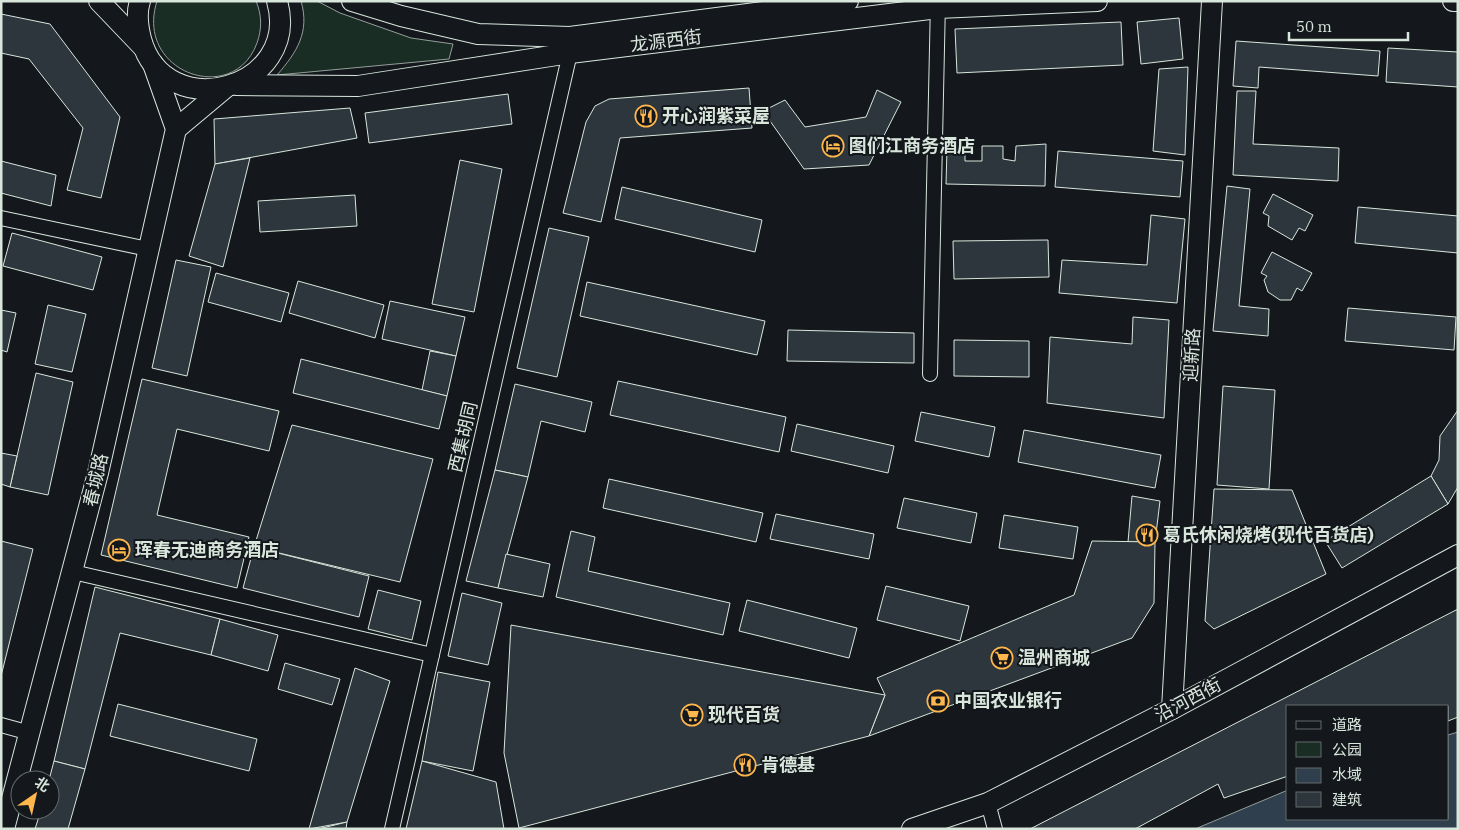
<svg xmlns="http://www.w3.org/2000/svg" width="1459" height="830" font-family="'IBM Plex Serif','Noto Sans SC',serif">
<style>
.green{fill:#1a2d24;stroke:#939e99}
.water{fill:#2f3f4d;stroke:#939e99}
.building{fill:#2c363c;stroke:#d8e6dc}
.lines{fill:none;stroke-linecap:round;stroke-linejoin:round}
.street-casing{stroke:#d8e6dc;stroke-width:16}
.secondary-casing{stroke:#d8e6dc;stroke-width:22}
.street{stroke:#14181c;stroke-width:14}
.secondary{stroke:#14181c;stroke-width:20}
.labels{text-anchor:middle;stroke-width:4;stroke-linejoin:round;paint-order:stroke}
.street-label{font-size:18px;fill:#d8e6dc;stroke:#14181c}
.poi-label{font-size:18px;font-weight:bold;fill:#d8e6dc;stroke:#14181c;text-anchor:start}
</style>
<rect width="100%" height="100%" fill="#14181c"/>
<!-- green -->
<g class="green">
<path d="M 157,1 L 256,1 C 262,15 262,29 257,43 C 234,107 134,73 157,1 Z"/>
<path d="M 301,1 L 317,1 L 340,13 L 411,38 L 453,44 L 449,59 L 277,75 C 297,52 310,32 301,1 Z"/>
</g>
<!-- water -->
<polygon class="water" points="1458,732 1458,829 1195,829 1288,790 1288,819 1448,819 1448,735"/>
<!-- building -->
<g class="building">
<polygon points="1,14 50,24 120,117 101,198 67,190 83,128 29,59 1,53"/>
<polygon points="1179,18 1183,59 1141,64 1137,22"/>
<polygon points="1121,22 1123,65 957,73 955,29"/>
<polygon points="1236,41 1380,51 1378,76 1259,67 1258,88 1233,86"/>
<polygon points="1388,48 1458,52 1458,87 1386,82"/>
<polygon points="1188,67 1185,155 1153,151 1159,69"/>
<polygon points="749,88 752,128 620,138 601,222 563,213 586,122 595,106 609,99"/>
<polygon points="877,90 901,102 869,165 804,169 763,111 785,100 805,127 866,117"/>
<polygon points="1237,91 1256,91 1253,144 1339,148 1338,181 1233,175"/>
<polygon points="508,94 512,124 369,143 365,113"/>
<polygon points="350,108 357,138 215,164 214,119"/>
<polygon points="1046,144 1045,186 946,184 947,149 965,150 965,161 982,161 982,146 1003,146 1003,159 1015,161 1016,146"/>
<polygon points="1058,151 1183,161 1180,197 1055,187"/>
<polygon points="250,158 223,267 189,256 215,164"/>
<polygon points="460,160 502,169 474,312 432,304"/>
<polygon points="1,161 56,175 51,206 1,193"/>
<polygon points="1227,186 1250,189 1239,306 1269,309 1268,336 1213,331"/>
<polygon points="622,187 762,220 755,252 615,219"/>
<polygon points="1273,194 1313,215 1305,231 1299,228 1292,240 1268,226 1269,216 1263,213"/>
<polygon points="355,195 357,226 260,232 258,201"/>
<polygon points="1358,207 1458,216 1458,253 1355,243"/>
<polygon points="1151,215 1185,219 1177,303 1059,293 1062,260 1147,265"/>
<polygon points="549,228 589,237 557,377 517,368"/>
<polygon points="12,233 102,257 93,290 3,266"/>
<polygon points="1048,240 1049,277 954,279 953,241"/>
<polygon points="1272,252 1312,273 1302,291 1297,288 1291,300 1280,300 1268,292 1264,280 1267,276 1261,273"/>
<polygon points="176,260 211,267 187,376 152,368"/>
<polygon points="216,273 289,293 281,322 208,302"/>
<polygon points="298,281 384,305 375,338 289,313"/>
<polygon points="587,282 765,321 757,355 580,316"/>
<polygon points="390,301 465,317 456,356 382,339"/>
<polygon points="48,305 86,314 72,372 35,364"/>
<polygon points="1348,308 1456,317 1454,350 1345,341"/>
<polygon points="1,310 16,313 7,352 1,350"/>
<polygon points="1133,317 1169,320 1164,418 1047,403 1050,337 1132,344"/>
<polygon points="788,330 914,333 914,363 787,361"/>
<polygon points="954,340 1029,341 1029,377 954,376"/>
<polygon points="430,351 456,356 447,396 422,390"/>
<polygon points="301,359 447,396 439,429 293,393"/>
<polygon points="36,373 73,382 48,495 10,487"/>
<polygon points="142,379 279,411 269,451 177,429 157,515 249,537 237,588 101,555"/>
<polygon points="618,381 786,417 779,452 610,415"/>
<polygon points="515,384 592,402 585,432 541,421 528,477 495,470"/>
<polygon points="1223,386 1275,390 1269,489 1217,485"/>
<polygon points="1458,410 1458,487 1448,504 1431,476 1439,460 1440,436"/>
<polygon points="921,412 995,427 989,457 915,441"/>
<polygon points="797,424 894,446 888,473 791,451"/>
<polygon points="292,425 433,459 400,582 254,547"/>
<polygon points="1024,430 1161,455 1155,488 1018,462"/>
<polygon points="1,453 17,456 10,487 1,484"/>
<polygon points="495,470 528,477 498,588 466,581"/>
<polygon points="1431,476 1448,504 1342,568 1325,541"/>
<polygon points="609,479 763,513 756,542 603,508"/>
<polygon points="1214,489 1292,490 1326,574 1214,629 1205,621"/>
<polygon points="1132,496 1160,501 1155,542 1128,542"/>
<polygon points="904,498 977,513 971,543 897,528"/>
<polygon points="776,514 874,534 869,559 770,539"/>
<polygon points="1004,515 1078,527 1073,559 999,548"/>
<polygon points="571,531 595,537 588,571 730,603 723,635 556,597"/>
<polygon points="1,541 33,549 1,676"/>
<polygon points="1092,541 1155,542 1154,603 1132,638 869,736 885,695 877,678 1074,595"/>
<polygon points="254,547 369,576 359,617 243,588"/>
<polygon points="506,554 550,564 543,597 498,588"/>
<polygon points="886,586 969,606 960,641 877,620"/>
<polygon points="95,587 220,619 211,655 120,633 85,769 54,761"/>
<polygon points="378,590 421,601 412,640 368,629"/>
<polygon points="462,593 502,603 488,665 448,656"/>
<polygon points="747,600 857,628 849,658 739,631"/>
<polygon points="1458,609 1458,717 1448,721 1448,706 1288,706 1288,776 1224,798 1218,784 1135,829 1030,829"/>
<polygon points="220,619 278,635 268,671 211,655"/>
<polygon points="511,625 885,695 869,736 519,828 504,753"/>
<polygon points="285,663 340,679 332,705 278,689"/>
<polygon points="355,668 390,681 347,822 309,829"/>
<polygon points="438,672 490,682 473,771 422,761"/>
<polygon points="118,704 257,739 249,771 110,736"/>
<polygon points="54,761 85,769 68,829 35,829 41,810 50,810 49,780"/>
<polygon points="422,761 496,782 504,829 406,829"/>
<polygon points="347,822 346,829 318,829"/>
</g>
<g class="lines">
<!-- street casing -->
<g class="street-casing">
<g id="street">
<polyline points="1,218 148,249"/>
<polyline points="930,374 938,1"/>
<polyline points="73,572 432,655"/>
<polyline points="1,725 30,733"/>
<polyline points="988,803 995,829"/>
<polyline points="392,829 570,53"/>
</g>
</g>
<!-- secondary casing -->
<g class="secondary-casing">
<g id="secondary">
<polyline points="99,1 143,47"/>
<path d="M 140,1 C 136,13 138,27 141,39 C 165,127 302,89 277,1"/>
<polyline points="352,1 401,16 478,34 570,37 848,1"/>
<polyline points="1453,1 1458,1"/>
<polyline points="236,85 358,86 570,53 938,8 1097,1"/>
<polyline points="176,129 225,88"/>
<polyline points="1172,709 1212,1"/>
<polyline points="4,829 98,473 176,129 153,64"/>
<polyline points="912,829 988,803 1172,709 1458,555"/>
</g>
</g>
<!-- street -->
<use href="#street" class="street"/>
<!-- secondary -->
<use href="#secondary" class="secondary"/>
</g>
<!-- icons -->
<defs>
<g id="restaurant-ring" transform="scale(1.125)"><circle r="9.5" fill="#14181c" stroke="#ffb74d" stroke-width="1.5"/><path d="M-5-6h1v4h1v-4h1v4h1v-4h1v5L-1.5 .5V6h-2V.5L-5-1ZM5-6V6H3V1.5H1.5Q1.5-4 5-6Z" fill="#ffb74d"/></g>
<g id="hotel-ring" transform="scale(1.125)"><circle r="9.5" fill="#14181c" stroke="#ffb74d" stroke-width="1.5"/><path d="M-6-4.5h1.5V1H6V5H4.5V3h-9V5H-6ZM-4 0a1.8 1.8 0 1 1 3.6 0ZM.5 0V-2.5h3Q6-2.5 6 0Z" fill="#ffb74d"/></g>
<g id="supermarket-ring" transform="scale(1.125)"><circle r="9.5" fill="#14181c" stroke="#ffb74d" stroke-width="1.5"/><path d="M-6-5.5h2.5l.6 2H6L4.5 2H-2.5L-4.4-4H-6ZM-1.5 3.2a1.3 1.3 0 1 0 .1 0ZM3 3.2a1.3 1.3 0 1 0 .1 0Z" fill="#ffb74d"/></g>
<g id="bank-ring" transform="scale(1.125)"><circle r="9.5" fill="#14181c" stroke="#ffb74d" stroke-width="1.5"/><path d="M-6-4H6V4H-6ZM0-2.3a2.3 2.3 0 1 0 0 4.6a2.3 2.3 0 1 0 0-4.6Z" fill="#ffb74d"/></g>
</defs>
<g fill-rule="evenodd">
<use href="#restaurant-ring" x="646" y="116"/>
<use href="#hotel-ring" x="833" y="146"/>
<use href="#restaurant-ring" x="1147" y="535"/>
<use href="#hotel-ring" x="119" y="550"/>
<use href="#supermarket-ring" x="1002" y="658"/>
<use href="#bank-ring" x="938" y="701"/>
<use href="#supermarket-ring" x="692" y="715"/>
<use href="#restaurant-ring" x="745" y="765"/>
</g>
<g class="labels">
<!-- street labels -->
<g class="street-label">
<text transform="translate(666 41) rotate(-7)" y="6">龙源西街</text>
<text transform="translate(1192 355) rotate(-87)" y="6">迎新路</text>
<text transform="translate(463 437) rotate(-77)" y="6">西集胡同</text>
<text transform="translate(96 480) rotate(-77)" y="6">春城路</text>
<text transform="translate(1188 700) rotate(-28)" y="6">沿河西街</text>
</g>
<!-- poi labels -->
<g class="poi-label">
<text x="662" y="122">开心润紫菜屋</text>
<text x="849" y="152">图们江商务酒店</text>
<text x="1163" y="541">葛氏休闲烧烤(现代百货店)</text>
<text x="135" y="556">珲春无迪商务酒店</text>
<text x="1018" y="664">温州商城</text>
<text x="954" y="707">中国农业银行</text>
<text x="708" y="721">现代百货</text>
<text x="761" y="771">肯德基</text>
</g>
</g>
<!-- border -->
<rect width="1459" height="830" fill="none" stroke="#d8e6dc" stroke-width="5"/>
<!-- legend -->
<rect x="1286" y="705" width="162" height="115" fill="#14181c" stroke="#626a69"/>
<rect x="1296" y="721" width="25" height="8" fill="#14181c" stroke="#626a69"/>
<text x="1332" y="730" font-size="15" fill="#d8e6dc">道路</text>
<rect x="1296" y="742" width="25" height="15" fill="#1a2d24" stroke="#626a69"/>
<text x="1332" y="755" font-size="15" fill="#d8e6dc">公园</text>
<rect x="1296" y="768" width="25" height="15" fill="#2f3f4d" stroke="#626a69"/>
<text x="1332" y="780" font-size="15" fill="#d8e6dc">水域</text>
<rect x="1296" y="792" width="25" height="15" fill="#2c363c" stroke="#626a69"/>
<text x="1332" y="805" font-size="15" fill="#d8e6dc">建筑</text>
<!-- north arrow -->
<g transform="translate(35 795) rotate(34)"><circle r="24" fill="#14181c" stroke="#626a69"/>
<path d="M0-4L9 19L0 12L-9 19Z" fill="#ffb74d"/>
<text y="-8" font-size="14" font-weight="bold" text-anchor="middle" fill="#d8e6dc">北</text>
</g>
<!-- scale -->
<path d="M1289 32v8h119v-8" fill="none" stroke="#d8e6dc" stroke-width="2.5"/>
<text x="1296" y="32" font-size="15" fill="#d8e6dc" stroke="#14181c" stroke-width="4" paint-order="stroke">50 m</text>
</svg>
